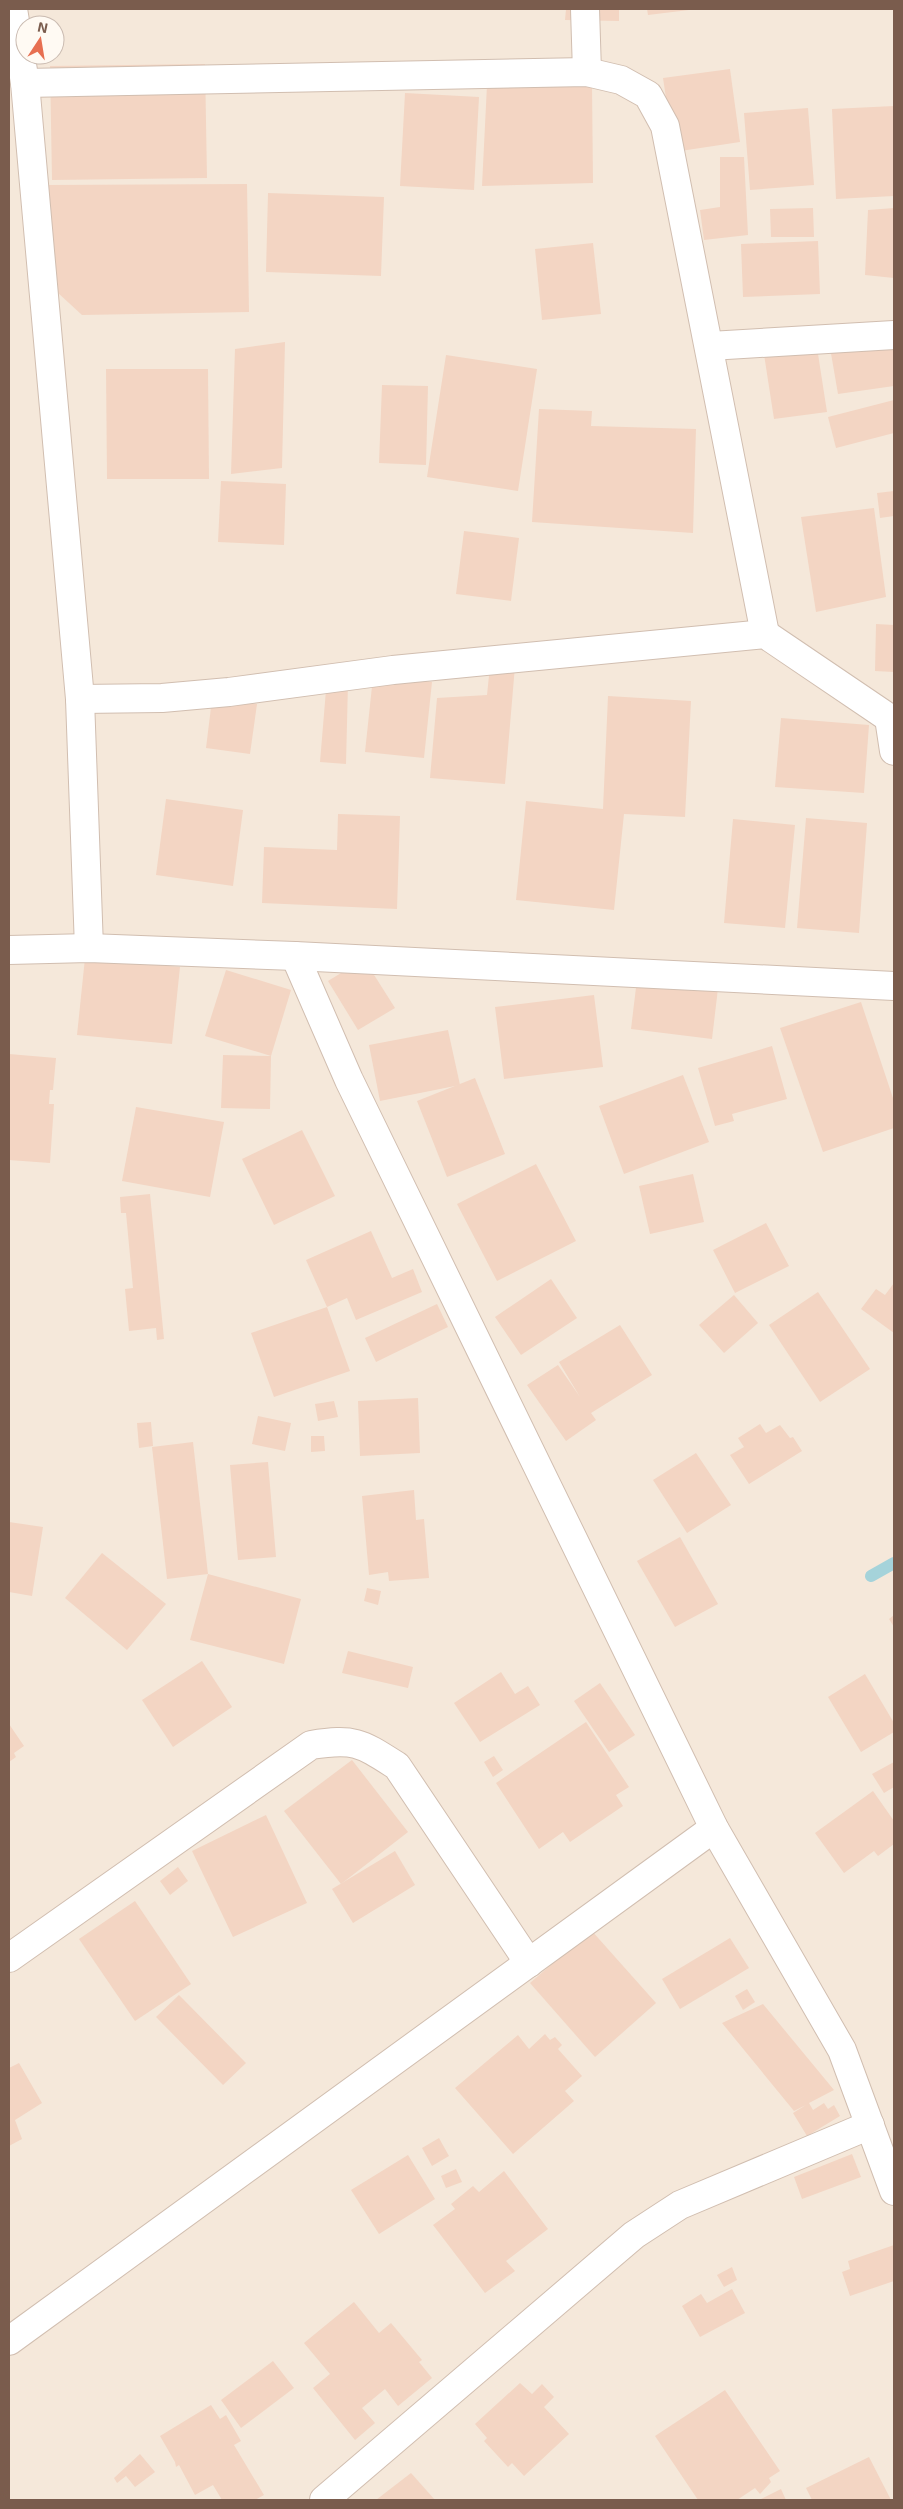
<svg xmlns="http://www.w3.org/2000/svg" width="903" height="2509" font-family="'Exo 2',sans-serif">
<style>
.residential{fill:#f5e8da;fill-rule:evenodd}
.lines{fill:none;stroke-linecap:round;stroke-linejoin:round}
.stream{stroke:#a5d3da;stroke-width:12}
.building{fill:#f3d5c3}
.street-casing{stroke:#d1beb0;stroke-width:30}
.street{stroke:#fff;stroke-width:28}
</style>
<rect width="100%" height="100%" fill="#fdf6ec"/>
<!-- residential -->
<path class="residential" d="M 9,9 L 894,9 L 894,2500 L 9,2500 ZM 25,25 L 55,25 L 55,55 L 25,55 Z"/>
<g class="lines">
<!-- stream -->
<polyline class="stream" points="871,1576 894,1563"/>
</g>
<!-- building -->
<g class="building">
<polygon points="566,9 619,9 619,21 565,20"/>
<polygon points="647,9 689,9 689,10 648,15"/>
<polygon points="205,64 207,178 52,180 50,66"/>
<polygon points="730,69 740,142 674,152 663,78"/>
<polygon points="592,84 593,183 482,186 487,85"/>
<polygon points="405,93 479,97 474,190 400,186"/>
<polygon points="894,106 894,196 836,199 832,109"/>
<polygon points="808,108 814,185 750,190 744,113"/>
<polygon points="720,157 744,157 748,235 704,240 700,210 720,207"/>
<polygon points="247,184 249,312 82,315 44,280 47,185"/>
<polygon points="268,193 384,197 381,276 266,272"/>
<polygon points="813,208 814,237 771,237 770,209"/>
<polygon points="894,208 894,278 865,275 868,210"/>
<polygon points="818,241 820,294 743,297 741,244"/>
<polygon points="593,243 601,314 542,320 535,249"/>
<polygon points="894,327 894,386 838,394 828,336"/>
<polygon points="816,341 827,412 774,419 763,348"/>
<polygon points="285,342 282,468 231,474 235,349"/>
<polygon points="446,355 537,369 518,491 427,477"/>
<polygon points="106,369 208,369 209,479 107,479"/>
<polygon points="382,385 428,386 426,465 379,463"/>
<polygon points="894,400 894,433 836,448 828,417"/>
<polygon points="539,409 592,411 591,426 696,429 693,533 532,522"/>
<polygon points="221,481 286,484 284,545 218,542"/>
<polygon points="894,491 894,516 880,518 877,493"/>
<polygon points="874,508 886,597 816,612 801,517"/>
<polygon points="464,531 519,538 511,601 456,594"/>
<polygon points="876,624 894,625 894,672 875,671"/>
<polygon points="490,666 515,666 505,784 430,778 437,698 487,695"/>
<polygon points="373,677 432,682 424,758 365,752"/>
<polygon points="327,678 348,683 346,764 320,762"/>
<polygon points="608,696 691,701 685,817 624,814 614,910 516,900 526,801 603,809"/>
<polygon points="212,699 257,704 250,754 206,748"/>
<polygon points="781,718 869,725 864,793 775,787"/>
<polygon points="166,799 243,810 233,886 156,875"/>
<polygon points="338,814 400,816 397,909 262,903 264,847 337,850"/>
<polygon points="806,818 867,823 859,933 797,928"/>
<polygon points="733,819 795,825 785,928 724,923"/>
<polygon points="85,958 180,967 172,1044 77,1035"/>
<polygon points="364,959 395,1008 358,1030 328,981"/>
<polygon points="226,970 291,990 271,1056 205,1036"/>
<polygon points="638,971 719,980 712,1039 631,1029"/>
<polygon points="594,995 603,1067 504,1079 495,1007"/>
<polygon points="861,1002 894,1101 894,1128 823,1152 780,1028"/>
<polygon points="448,1030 460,1085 380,1101 369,1045"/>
<polygon points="772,1046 787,1099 732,1114 734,1121 715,1126 698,1068"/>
<polygon points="9,1054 56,1058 53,1090 50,1090 49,1104 54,1104 50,1163 9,1160"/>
<polygon points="223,1055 271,1056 270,1109 221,1108"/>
<polygon points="683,1075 709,1142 624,1174 599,1106"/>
<polygon points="475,1078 505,1154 447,1177 417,1101"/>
<polygon points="136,1107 224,1122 210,1197 122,1181"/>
<polygon points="302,1130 335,1196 274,1225 242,1159"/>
<polygon points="536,1164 576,1241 497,1281 457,1204"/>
<polygon points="693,1174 704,1222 650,1234 639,1186"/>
<polygon points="150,1194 164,1339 157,1340 156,1328 129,1331 125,1289 133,1288 126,1213 121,1213 120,1197"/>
<polygon points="766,1223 789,1266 735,1293 713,1250"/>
<polygon points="371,1231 392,1278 413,1269 422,1292 356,1320 347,1298 327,1307 306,1260"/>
<polygon points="551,1279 577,1318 521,1355 495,1317"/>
<polygon points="894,1283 894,1333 861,1309 876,1289 885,1295"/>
<polygon points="818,1292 870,1369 820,1402 769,1325"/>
<polygon points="734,1295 758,1323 724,1353 699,1325"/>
<polygon points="437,1304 448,1327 376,1362 365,1338"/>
<polygon points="327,1307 350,1371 274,1397 251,1333"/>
<polygon points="620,1325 652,1375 591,1413 596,1420 566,1441 527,1385 558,1365 580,1397 559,1362"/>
<polygon points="418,1398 420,1453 360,1456 358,1401"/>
<polygon points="334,1401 338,1417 318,1421 315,1404"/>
<polygon points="258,1416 291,1423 285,1451 252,1444"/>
<polygon points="151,1422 153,1446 139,1448 137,1423"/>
<polygon points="760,1424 766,1433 780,1425 790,1438 793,1437 802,1451 749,1484 730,1455 744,1447 738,1438"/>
<polygon points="311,1436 324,1436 325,1451 311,1452"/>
<polygon points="193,1442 208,1574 167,1579 152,1447"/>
<polygon points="696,1453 731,1505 687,1533 653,1480"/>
<polygon points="268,1462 276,1557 238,1560 230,1465"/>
<polygon points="414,1490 416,1520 424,1519 429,1578 389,1581 388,1572 369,1575 362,1496"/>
<polygon points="9,1522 43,1527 32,1596 9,1592"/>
<polygon points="680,1537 718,1604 675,1627 637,1561"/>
<polygon points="102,1553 166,1604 127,1650 65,1598"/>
<polygon points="208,1574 301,1599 284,1664 190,1640"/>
<polygon points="367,1588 381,1591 378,1605 364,1601"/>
<polygon points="894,1615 894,1627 889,1619"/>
<polygon points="348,1651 413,1667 408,1688 342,1673"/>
<polygon points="202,1661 232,1707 173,1747 142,1700"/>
<polygon points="501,1672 515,1694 528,1686 540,1705 480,1742 454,1703"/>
<polygon points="865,1674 894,1723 894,1732 861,1752 828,1697"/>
<polygon points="600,1683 635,1735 609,1752 574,1701"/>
<polygon points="586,1722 629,1787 616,1795 623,1806 570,1842 563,1832 539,1849 496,1783"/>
<polygon points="9,1724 24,1746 14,1753 16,1757 9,1762"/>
<polygon points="494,1756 503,1770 493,1777 484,1762"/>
<polygon points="352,1760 408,1832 341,1884 284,1811"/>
<polygon points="894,1762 894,1787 884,1793 872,1774"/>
<polygon points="873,1791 894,1821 894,1844 878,1856 874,1851 844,1873 815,1833"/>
<polygon points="266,1815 307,1903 233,1937 192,1851"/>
<polygon points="395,1851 415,1885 353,1923 332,1889"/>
<polygon points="178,1867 188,1881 170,1895 160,1881"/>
<polygon points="135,1901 191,1984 135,2021 79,1939"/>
<polygon points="591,1930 656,2003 595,2057 530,1983"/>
<polygon points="730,1938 749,1968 680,2009 662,1979"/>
<polygon points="747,1989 755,2002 743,2010 735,1996"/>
<polygon points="179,1995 246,2063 223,2085 156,2017"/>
<polygon points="763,2004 834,2090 809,2103 813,2110 824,2103 828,2109 834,2105 840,2116 807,2136 793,2113 806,2105 794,2111 722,2023"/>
<polygon points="545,2034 550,2040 555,2037 562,2045 558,2049 582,2076 565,2091 574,2101 513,2154 455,2088 518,2035 529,2049"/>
<polygon points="19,2063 42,2103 15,2120 22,2139 9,2146 9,2068"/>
<polygon points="439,2138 449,2156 432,2166 422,2148"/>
<polygon points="852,2154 861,2177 802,2199 794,2177"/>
<polygon points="408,2155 435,2199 379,2234 351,2190"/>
<polygon points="456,2169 462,2182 446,2188 441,2176"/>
<polygon points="504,2171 548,2229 506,2261 515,2271 485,2293 433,2225 455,2209 451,2204 473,2186 479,2192"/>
<polygon points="894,2245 894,2281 850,2296 842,2272 850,2269 848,2261"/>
<polygon points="732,2267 737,2280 724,2287 717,2275"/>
<polygon points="732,2289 745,2313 700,2337 682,2306 701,2294 707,2303"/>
<polygon points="354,2302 379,2333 391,2323 422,2360 419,2362 432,2378 398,2406 385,2389 362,2408 375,2423 355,2440 313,2388 330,2374 304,2343"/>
<polygon points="273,2361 294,2388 241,2428 221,2400"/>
<polygon points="520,2383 532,2394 542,2384 554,2397 544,2407 569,2434 524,2476 512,2463 508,2467 484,2441 487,2438 475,2424"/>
<polygon points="725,2390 780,2471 769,2478 771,2482 760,2494 755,2488 737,2500 698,2500 655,2436"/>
<polygon points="211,2405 220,2419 226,2415 241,2441 234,2445 264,2495 255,2500 222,2500 213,2485 195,2495 179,2465 176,2467 175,2462 160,2436"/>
<polygon points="140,2454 155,2472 135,2487 126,2476 117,2483 114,2478"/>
<polygon points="869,2457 891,2500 812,2500 806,2488"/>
<polygon points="411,2473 435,2500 376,2500"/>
<polygon points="781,2489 786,2500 759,2500"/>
</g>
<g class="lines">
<!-- street casing -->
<g class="street-casing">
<g id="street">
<polyline points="13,9 25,83 80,699 89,948"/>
<polyline points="585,9 587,72"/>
<polyline points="25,83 587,72 621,80 648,95 665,126 765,634"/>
<polyline points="710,346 894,335"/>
<polyline points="80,699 162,698 229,692 393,670 765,634 889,718 894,718"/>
<polyline points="889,718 894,751"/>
<polyline points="9,950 89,948 295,956 894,986"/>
<polyline points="295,956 349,1080 714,1828 842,2050 894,2191"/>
<path d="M 9,1958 L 311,1745 C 355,1738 361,1743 397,1766 L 529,1963"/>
<polyline points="9,2341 714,1828"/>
<polyline points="324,2500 634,2235 680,2205 870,2125"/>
</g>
</g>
<!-- street -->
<use href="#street" class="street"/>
</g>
<!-- border -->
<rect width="903" height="2509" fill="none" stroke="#7a5c4d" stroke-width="20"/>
<!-- north arrow -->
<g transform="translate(40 40) rotate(12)"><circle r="24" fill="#fffaf3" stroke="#cabbb1"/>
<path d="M0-4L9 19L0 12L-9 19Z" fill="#e76f51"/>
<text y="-8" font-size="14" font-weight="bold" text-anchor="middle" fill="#7a5c4d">N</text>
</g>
</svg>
